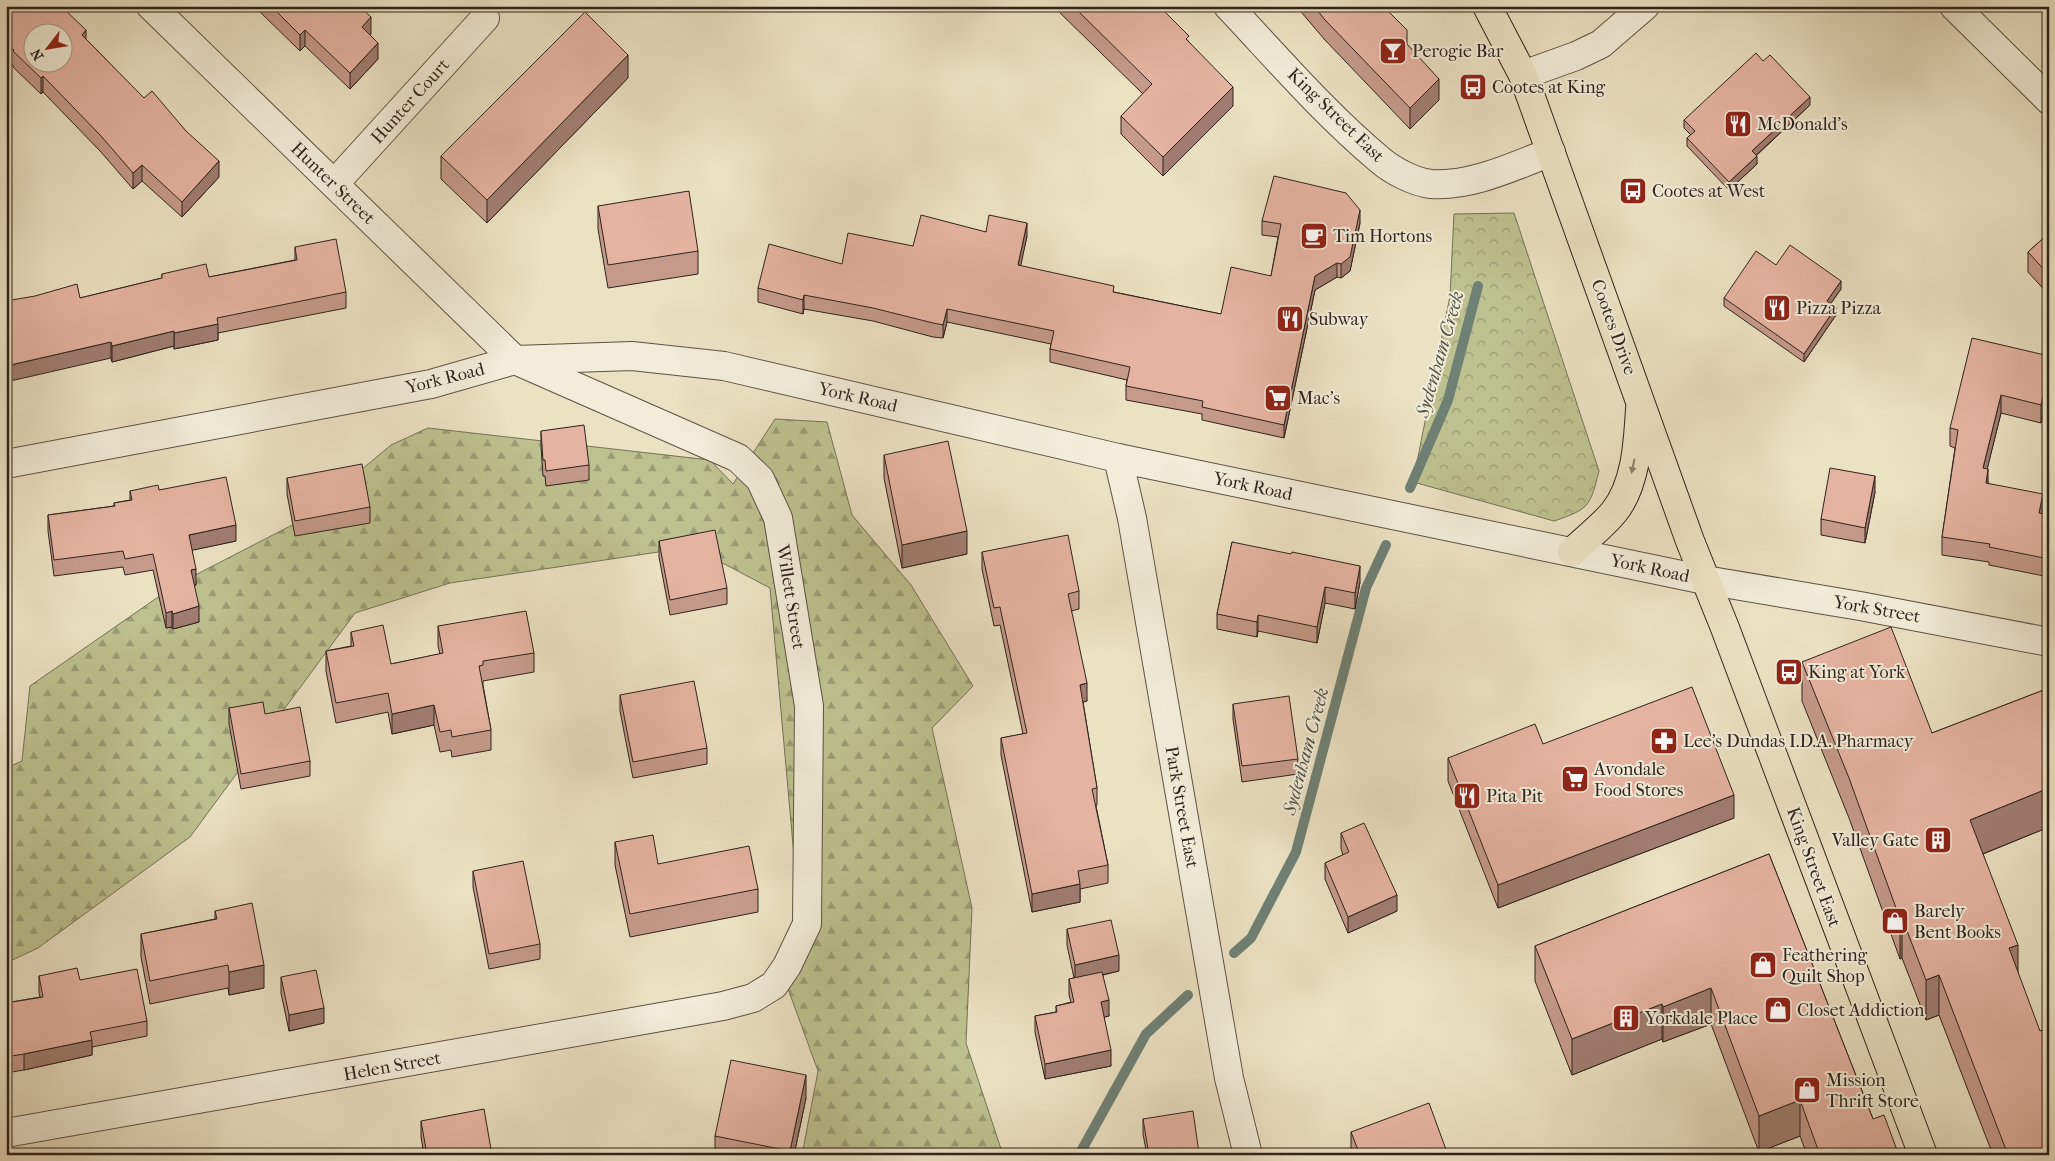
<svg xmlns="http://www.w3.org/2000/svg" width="2055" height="1161" font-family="'IM FELL French Canon',serif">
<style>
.forest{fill:url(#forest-firs);stroke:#767255}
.park{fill:url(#park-crowns);stroke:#767255}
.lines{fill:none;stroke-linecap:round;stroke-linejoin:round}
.stream{stroke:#6f8074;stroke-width:10}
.minor-casing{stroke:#5e5245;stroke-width:30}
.tertiary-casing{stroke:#5e5245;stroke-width:30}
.primary-casing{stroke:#2f231b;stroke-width:30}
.minor{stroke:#f2ecd8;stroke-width:28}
.tertiary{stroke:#f2ecd8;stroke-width:28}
.primary{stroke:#ebe1c3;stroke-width:28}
.wall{fill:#c59a8b;stroke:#2f231b}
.shaded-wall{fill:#a07d71;stroke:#2f231b}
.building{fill:#e5b3a2;stroke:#2f231b;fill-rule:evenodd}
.oneway{fill:#8d826f}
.labels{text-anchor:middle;stroke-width:4;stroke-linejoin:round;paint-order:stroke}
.poi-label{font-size:18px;fill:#2f231b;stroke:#f2ecd8;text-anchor:start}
.street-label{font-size:18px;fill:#2f231b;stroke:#f2ecd8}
.water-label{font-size:19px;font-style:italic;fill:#4f5247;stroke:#f2ecd8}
</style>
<defs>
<pattern id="forest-firs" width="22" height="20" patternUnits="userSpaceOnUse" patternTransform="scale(1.25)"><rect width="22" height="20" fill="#bdc18f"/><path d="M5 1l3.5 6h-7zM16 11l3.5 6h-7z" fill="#9a9c74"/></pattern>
<pattern id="park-crowns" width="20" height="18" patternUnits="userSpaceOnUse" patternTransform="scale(1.25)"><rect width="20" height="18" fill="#bdc18f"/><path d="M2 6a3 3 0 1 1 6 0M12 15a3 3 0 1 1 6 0" fill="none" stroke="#9a9c74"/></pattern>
</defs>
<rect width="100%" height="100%" fill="#ebe1c3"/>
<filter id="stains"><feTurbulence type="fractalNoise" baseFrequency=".004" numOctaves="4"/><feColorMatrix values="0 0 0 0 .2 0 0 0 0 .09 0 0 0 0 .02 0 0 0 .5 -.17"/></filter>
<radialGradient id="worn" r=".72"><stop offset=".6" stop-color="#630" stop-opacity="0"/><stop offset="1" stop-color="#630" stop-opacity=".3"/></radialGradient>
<!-- forest -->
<polygon class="forest" points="775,419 827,422 852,515 911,585 973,686 932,728 972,908 966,1043 1003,1155 802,1155 818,1071 783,975 799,912 770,588 692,547 450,583 355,613 190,837 38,948 6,963 6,768 22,761 30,686 174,586 300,521 391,445 428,428 710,460 733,484"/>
<!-- park -->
<path class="park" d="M 1514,213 L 1599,471 C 1590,507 1589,509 1554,521 L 1413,482 L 1450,296 L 1454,214 Z"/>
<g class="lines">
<!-- stream -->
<g class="stream">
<polyline points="1410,488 1448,400 1478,286"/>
<polyline points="1234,953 1251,938 1296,852 1366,588 1386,545"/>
<polyline points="1079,1155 1146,1034 1188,995"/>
</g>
<!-- minor casing -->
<g class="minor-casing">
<g id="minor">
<path d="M 1228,6 C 1277,58 1325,114 1380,160 C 1393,171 1414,182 1431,184 C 1471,187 1514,166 1551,152"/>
<polyline points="1954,6 2049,100"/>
<polyline points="1523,75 1576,56 1601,44 1645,6"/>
<polyline points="335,183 485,18"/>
<polyline points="1118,458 1132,518 1229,1078 1248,1155"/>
<polyline points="6,1133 723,1006 753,998 774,985 787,966 807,924 809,706 778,518 760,479 738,458 515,360 151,6"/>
</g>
</g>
<!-- tertiary casing -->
<g class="tertiary-casing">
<polyline id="tertiary" points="6,464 431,384 515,360 632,356 724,366 1118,458 1705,580 1860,606 2049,642"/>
</g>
<!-- primary casing -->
<g class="primary-casing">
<g id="primary">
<polyline points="1487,6 1523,75 1690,541 1725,628 1923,1155"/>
<path d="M 1572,552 C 1585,539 1602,527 1614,512 C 1636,485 1638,442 1640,409"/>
</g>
</g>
<!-- minor -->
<use href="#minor" class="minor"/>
<!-- tertiary -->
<use href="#tertiary" class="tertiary"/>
<!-- primary -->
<use href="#primary" class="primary"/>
</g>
<!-- wall -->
<g class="wall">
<polygon points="6,6 86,39 219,177 182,217 142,181 133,189 101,152 43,92 41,94 13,67 13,65 6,58"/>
<polygon points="250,6 359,6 371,33 370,35 378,59 350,89 305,46 300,51 257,9 255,11"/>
<polygon points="1053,6 1159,6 1189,42 1233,106 1163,176 1121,134 1121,116 1143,94"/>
<polygon points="1296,6 1383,6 1439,100 1410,129 1325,40"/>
<polygon points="1763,61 1810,105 1756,156 1757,164 1729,190 1687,146 1687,138 1691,135 1684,128 1684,120"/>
<polygon points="628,78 487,223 441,179 441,156"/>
<polygon points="598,206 698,251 698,274 608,288 598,229"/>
<polygon points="1262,221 1360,223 1350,271 1341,278 1337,277 1315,290 1284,438 1202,420 1202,414 1126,400 1126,386 1127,380 1050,362 1050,349 1051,344 947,322 943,338 933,337 873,321 804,309 803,314 758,302 758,288 842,264 913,246 986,232 1027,236 1020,266 1114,292 1221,314 1271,276 1278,237 1262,235"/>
<polygon points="2049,233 2049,295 2028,272 2028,252"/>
<polygon points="295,247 346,292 346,308 218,333 218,340 174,349 174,346 112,362 111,358 80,298 162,278 162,274 209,277 295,260"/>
<polygon points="1776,265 1841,289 1831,303 1836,315 1804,362 1724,306 1724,298"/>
<polygon points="2049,356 2049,391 2041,423 2001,413 1987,469 1988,483 2043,512 2043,513 2049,515 2049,577 1989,565 1989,562 1942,555 1942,537 1955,448 1950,446 1950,428"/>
<polygon points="541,431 589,465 589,480 546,486 545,476 543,476 541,447"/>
<polygon points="884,455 967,554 902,568 884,478"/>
<polygon points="287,478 370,507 370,523 295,536 287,494"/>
<polygon points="159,490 236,541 192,550 196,585 194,585 199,622 173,629 172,627 166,628 153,570 125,575 123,567 54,576 48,531 48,515 114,506 114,503 130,500 130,491"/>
<polygon points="1875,492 1865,543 1821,535 1821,519"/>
<polygon points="659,541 727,588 727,604 670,615 659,557"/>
<polygon points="1232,542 1360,582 1355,609 1325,603 1317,643 1258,631 1257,637 1217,629 1217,614"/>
<polygon points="982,552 1079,591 1079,609 1071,611 1087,701 1083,702 1097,788 1097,805 1096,806 1108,865 1108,883 1080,889 1080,902 1032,912 1001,755 1001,738 1023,734 1000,625 994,626 982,569"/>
<polygon points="438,626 534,653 534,672 483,681 483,685 491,730 491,750 452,757 451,750 440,752 434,725 392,734 388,712 336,723 326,671 326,651 351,646 351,632 391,664 440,654 438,646"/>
<polygon points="1802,662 1932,733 2049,688 2049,827 1983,854 2018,973 2049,1155 1993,1155 1939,1015 1926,1020 1902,958 1900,959 1849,818 1802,701"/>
<polygon points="620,695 707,748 707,764 633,778 620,711"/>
<polygon points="1233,704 1298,759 1298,774 1242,782 1233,719"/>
<polygon points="229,708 310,761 310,776 241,789 229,724"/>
<polygon points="1543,744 1734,818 1498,908 1448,781 1448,758"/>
<polygon points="1341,833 1397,911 1348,933 1325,879 1325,863 1343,855 1341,849"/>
<polygon points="615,842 658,864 758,889 758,912 630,937 615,865"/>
<polygon points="1769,854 1873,1119 1898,1155 1807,1155 1800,1136 1759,1152 1711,1024 1663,1042 1662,1039 1572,1075 1535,981 1535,946"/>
<polygon points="473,871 540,944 540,959 489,969 473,887"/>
<polygon points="215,911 264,988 229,995 228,988 150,1004 141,957 141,934 215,919"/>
<polygon points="1067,929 1119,971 1103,975 1109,1016 1104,1017 1111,1066 1045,1079 1035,1032 1035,1016 1056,1012 1056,1006 1071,1002 1069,995 1069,979 1074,978 1067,945"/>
<polygon points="39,976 80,980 147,1021 147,1036 92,1047 92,1055 24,1070 6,1073 6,1003 40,997 39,992"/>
<polygon points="281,977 324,1023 289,1031 281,993"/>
<polygon points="806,1098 794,1155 715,1155 715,1136"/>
<polygon points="1143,1119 1199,1153 1199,1155 1147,1155 1143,1134"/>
<polygon points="421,1121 492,1155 424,1155 421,1137"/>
<polygon points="1351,1132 1448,1155 1351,1155"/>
</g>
<!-- shaded-wall -->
<g class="shaded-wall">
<polygon points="255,6 257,6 257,9 255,11"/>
<polygon points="371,17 371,33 362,43 362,27"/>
<polygon points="86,30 86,46 82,35"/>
<polygon points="305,30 305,46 300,51 300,35"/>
<polygon points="378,43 378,59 350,89 350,73"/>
<polygon points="628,55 628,78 487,223 487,200"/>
<polygon points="43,76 43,92 41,94 41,78"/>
<polygon points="1439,79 1439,100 1410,129 1410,108"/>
<polygon points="1233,87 1233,106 1163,176 1163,157"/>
<polygon points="1810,97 1810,105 1752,159 1752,151"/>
<polygon points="1757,156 1757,164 1729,190 1729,182"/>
<polygon points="219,161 219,177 182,217 182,202"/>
<polygon points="142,165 142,181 133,189 133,173"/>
<polygon points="1360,210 1360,223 1350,271 1341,278 1341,264"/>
<polygon points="1027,223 1027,236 1018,279 1018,265"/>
<polygon points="1337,263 1337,277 1315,290 1284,438 1284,425 1315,276"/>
<polygon points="1841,281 1841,289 1827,309 1827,301"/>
<polygon points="804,295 804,309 803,314 803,300"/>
<polygon points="1836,307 1836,315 1804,362 1804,354"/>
<polygon points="947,309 947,322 943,338 943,325"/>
<polygon points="218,324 218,340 174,349 174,333"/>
<polygon points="174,331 174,346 112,362 112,346"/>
<polygon points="111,342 111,358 6,382 6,366"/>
<polygon points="2049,373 2049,391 2041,423 2041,405"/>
<polygon points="2001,395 2001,413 1983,486 1983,468"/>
<polygon points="1988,469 1988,487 1986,483"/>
<polygon points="1875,476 1875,492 1865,543 1865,528"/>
<polygon points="2043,494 2043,512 2039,531 2039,513"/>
<polygon points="236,525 236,541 189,551 189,535"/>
<polygon points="967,531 967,554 902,568 902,545"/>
<polygon points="1360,566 1360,582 1355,609 1355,593"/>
<polygon points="196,569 196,585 191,586 191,570"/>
<polygon points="1325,587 1325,603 1317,643 1317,627"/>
<polygon points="199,606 199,622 173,629 173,614"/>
<polygon points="172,611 172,627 166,628 166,613"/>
<polygon points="1258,615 1258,631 1257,637 1257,622"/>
<polygon points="1087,683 1087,701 1080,703 1080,685"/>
<polygon points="434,705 434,725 392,734 392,714"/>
<polygon points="2049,788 2049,827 1970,859 1970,820"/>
<polygon points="1734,795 1734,818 1498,908 1498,885"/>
<polygon points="1080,884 1080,902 1032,912 1032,894"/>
<polygon points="1397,895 1397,911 1348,933 1348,917"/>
<polygon points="1902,918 1902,958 1900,959 1900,919"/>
<polygon points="2018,945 2018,984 2009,948"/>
<polygon points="1119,955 1119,971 1075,981 1075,965"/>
<polygon points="264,965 264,988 229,995 229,972"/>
<polygon points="1939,975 1939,1015 1926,1020 1926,980"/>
<polygon points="1711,988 1711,1024 1663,1042 1663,1007"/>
<polygon points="1109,1000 1109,1016 1101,1018 1101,1002"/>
<polygon points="1662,1004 1662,1039 1572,1075 1572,1039"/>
<polygon points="324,1008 324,1023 289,1031 289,1015"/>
<polygon points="92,1040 92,1055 24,1070 24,1054"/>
<polygon points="1111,1050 1111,1066 1045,1079 1045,1064"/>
<polygon points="806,1075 806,1098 794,1155 790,1155 790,1151"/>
<polygon points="1800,1100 1800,1136 1759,1152 1759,1116"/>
</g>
<!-- building -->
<g class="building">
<path d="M 6,6 L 61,6 L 86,30 L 82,35 L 144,98 L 152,91 L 186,131 L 219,161 L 182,202 L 142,165 L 133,173 L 101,136 L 43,76 L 41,78 L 13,51 L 14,50 L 6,42 ZM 32,32 L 62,32 L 62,62 L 32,62 Z"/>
<polygon points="271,6 359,6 371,17 362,27 378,43 350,73 305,30 300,35"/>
<polygon points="1073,6 1159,6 1189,36 1186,39 1233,87 1163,157 1121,116 1152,84"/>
<polygon points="1314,6 1383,6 1407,30 1407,44 1439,79 1410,108 1325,20"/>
<polygon points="585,12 628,55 487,200 441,156"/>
<polygon points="1756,53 1763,61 1770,55 1810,97 1752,151 1757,156 1729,182 1687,138 1695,131 1684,120"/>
<polygon points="1274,176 1346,193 1360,210 1350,257 1341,264 1337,263 1315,276 1284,425 1202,407 1203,401 1126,386 1130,367 1050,349 1054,331 947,309 943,325 933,323 873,308 804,295 803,300 758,288 769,244 842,264 848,233 913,246 921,215 986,232 989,215 1027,223 1018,265 1114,286 1113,292 1221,314 1231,267 1271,276 1281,224 1262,221"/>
<polygon points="689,191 698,251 608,265 598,206"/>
<polygon points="2049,233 2049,275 2028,252"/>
<polygon points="336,239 346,292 217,318 218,324 174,333 174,331 112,346 111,342 6,366 6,301 35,296 77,284 80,298 162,278 162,274 206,264 209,277 297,260 295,247"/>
<polygon points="1790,245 1841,281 1827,301 1836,307 1804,354 1724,298 1756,251 1776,265"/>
<polygon points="1972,338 2049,356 2049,373 2041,405 2001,395 1983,468 1988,469 1986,483 2043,494 2039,513 2049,515 2049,559 1989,547 1990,544 1942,537 1958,430 1950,428"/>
<polygon points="584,425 589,465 546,471 545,460 543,460 541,431"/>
<polygon points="948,441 967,531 902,545 884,455"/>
<polygon points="362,464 370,507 295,521 287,478"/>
<polygon points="1830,468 1875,476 1865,528 1821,519"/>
<polygon points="226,477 236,525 189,535 196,569 191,570 199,606 173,614 172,611 166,613 153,554 125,559 123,551 54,560 48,515 115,506 114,503 132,500 130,491 158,485 159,490"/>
<polygon points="715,530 727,588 670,600 659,541"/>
<polygon points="1068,535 1079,591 1068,594 1087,683 1080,685 1097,788 1092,789 1108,865 1078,871 1080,884 1032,894 1001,738 1027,733 1000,607 994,608 982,552"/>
<polygon points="1232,542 1291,554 1292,552 1360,566 1355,593 1325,587 1317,627 1258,615 1257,622 1217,614"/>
<polygon points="526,611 534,653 483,661 483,665 479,666 491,730 452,737 451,730 440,732 434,705 392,714 388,693 336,703 326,651 354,646 351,632 383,625 391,664 443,653 438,626"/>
<polygon points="1891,627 1932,733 2049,688 2049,788 1970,820 2018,945 2009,948 2040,1031 2049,1028 2049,1155 2008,1155 1939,975 1926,980 1902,918 1900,919 1849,778 1802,662"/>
<polygon points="694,681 707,748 633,762 620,695"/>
<polygon points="1692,687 1734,795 1498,885 1448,758 1535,724 1543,744"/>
<polygon points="1289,696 1298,759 1242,766 1233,704"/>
<polygon points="263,702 265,714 300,707 310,761 241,774 229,708"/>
<polygon points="1364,823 1397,895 1348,917 1325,863 1349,852 1341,833"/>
<polygon points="653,835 658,864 749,846 758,889 630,914 615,842"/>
<polygon points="1769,854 1873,1119 1884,1115 1898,1153 1894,1155 1820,1155 1800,1100 1759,1116 1711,988 1663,1007 1662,1004 1572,1039 1535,946"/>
<polygon points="523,861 540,944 489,954 473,871"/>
<polygon points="252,903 264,965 229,972 228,965 150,981 141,934 217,919 215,911"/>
<polygon points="1111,920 1119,955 1075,965 1067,929"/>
<polygon points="77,968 80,980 137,969 147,1021 90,1032 92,1040 24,1054 6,1057 6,1003 43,997 39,976"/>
<polygon points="316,970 324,1008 289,1015 281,977"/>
<polygon points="1102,972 1109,1000 1101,1002 1111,1050 1045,1064 1035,1016 1057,1012 1056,1006 1074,1002 1069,979"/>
<polygon points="731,1060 806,1075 790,1151 715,1136"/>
<polygon points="1429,1103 1448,1155 1360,1155 1351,1132"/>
<polygon points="484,1109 492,1155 427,1155 421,1121"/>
<polygon points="1193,1111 1199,1153 1188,1155 1149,1155 1143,1119"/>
</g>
<!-- one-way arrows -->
<defs><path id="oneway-solid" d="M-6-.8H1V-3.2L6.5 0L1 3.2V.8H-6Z" transform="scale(1.25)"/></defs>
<use class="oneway" href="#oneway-solid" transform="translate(1633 466) rotate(102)"/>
<!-- icons -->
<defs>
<g id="bar-square" transform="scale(1.4375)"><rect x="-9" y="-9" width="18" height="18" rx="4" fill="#8f2418" stroke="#f2ecd8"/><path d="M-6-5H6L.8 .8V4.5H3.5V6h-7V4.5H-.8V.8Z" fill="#fff"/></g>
<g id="bus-square" transform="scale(1.4375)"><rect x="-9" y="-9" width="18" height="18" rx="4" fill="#8f2418" stroke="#f2ecd8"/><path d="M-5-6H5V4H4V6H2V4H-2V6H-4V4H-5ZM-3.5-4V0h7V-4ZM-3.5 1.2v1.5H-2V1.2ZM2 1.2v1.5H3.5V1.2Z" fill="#fff"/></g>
<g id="restaurant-square" transform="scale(1.4375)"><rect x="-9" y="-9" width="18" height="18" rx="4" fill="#8f2418" stroke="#f2ecd8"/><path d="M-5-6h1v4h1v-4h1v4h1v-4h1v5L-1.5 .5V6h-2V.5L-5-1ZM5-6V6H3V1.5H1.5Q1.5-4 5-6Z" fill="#fff"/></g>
<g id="cafe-square" transform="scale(1.4375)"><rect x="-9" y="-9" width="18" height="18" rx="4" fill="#8f2418" stroke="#f2ecd8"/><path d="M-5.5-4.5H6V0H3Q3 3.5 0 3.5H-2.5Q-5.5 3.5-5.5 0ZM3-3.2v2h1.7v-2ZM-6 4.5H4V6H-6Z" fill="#fff"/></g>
<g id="supermarket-square" transform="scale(1.4375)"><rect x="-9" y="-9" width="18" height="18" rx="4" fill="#8f2418" stroke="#f2ecd8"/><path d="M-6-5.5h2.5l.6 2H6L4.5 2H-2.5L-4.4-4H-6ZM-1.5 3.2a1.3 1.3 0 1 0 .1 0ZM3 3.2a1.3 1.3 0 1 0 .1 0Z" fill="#fff"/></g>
<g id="pharmacy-square" transform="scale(1.4375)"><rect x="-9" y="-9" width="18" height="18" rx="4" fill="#8f2418" stroke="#f2ecd8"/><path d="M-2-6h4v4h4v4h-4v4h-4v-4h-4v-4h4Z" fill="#fff"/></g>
<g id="building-square" transform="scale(1.4375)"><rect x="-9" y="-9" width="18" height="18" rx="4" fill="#8f2418" stroke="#f2ecd8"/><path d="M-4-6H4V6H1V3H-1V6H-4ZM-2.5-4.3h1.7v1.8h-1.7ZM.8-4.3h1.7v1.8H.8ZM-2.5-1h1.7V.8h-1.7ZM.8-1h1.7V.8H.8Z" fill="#fff"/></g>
<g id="shop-square" transform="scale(1.4375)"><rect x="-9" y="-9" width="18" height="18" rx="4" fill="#8f2418" stroke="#f2ecd8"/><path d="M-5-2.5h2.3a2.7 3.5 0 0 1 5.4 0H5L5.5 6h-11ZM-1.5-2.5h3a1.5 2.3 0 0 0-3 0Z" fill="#fff"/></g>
</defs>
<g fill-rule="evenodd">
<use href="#bar-square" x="1393" y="51"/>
<use href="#bus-square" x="1473" y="87"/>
<use href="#restaurant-square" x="1738" y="124"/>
<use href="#bus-square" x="1633" y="191"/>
<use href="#cafe-square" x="1314" y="236"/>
<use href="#restaurant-square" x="1777" y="308"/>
<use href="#restaurant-square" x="1290" y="319"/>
<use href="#supermarket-square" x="1278" y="398"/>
<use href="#bus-square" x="1789" y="672"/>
<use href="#pharmacy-square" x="1664" y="741"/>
<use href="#supermarket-square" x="1575" y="779"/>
<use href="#restaurant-square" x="1467" y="796"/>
<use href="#building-square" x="1938" y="840"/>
<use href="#shop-square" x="1895" y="921"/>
<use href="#shop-square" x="1763" y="965"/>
<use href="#shop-square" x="1778" y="1010"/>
<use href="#building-square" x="1626" y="1018"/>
<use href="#shop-square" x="1807" y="1090"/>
</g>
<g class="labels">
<!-- poi labels -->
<g class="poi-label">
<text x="1412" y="57">Perogie Bar</text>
<text x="1492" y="93">Cootes at King</text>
<text x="1757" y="130">McDonald's</text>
<text x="1652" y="197">Cootes at West</text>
<text x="1333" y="242">Tim Hortons</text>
<text x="1796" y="314">Pizza Pizza</text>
<text x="1309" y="325">Subway</text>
<text x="1297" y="404">Mac's</text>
<text x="1808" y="678">King at York</text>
<text x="1683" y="747">Lee’s Dundas I.D.A. Pharmacy</text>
<text x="1594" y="775">Avondale<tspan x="1594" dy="21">Food Stores</tspan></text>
<text x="1486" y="802">Pita Pit</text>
<text x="1919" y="846" text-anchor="end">Valley Gate</text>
<text x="1914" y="917">Barely<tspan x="1914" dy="21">Bent Books</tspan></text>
<text x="1782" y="961">Feathering<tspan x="1782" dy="21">Quilt Shop</tspan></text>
<text x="1797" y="1016">Closet Addiction</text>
<text x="1645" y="1024">Yorkdale Place</text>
<text x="1826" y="1086">Mission<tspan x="1826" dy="21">Thrift Store</tspan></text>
</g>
<!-- street labels -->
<g class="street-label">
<text transform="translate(410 101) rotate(-48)" y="6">Hunter Court</text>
<text transform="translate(1336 115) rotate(44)" y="6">King Street East</text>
<text transform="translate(333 183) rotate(44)" y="6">Hunter Street</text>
<text transform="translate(1614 327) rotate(70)" y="6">Cootes Drive</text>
<text transform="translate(445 378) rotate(-14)" y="6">York Road</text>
<text transform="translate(858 397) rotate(13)" y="6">York Road</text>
<text transform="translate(1253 486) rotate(12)" y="6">York Road</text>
<text transform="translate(1650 568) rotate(12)" y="6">York Road</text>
<text transform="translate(791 597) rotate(81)" y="6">Willett Street</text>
<text transform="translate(1877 609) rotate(10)" y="6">York Street</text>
<text transform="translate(1182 807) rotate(80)" y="6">Park Street East</text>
<text transform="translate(1814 867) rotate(70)" y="6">King Street East</text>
<text transform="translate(392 1066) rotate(-10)" y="6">Helen Street</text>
</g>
<!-- water labels -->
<g class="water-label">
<text transform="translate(1439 354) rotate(-74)" y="7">Sydenham Creek</text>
<text transform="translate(1305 751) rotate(-75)" y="7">Sydenham Creek</text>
</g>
</g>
<!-- margin -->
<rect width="2055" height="1161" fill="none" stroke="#ebe1c3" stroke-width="25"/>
<rect x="8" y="8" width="2040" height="1146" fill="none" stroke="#2f231b" stroke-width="2.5"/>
<rect x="12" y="12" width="2030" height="1136" fill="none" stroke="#2f231b"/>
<!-- north arrow -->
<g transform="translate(48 48) rotate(239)"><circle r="24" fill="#f2ecd8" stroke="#a49c8c"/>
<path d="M0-4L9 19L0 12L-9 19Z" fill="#8f2418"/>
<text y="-8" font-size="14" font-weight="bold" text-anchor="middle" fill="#2f231b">N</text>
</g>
<rect width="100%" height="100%" filter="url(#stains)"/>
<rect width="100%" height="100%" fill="url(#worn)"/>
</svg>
